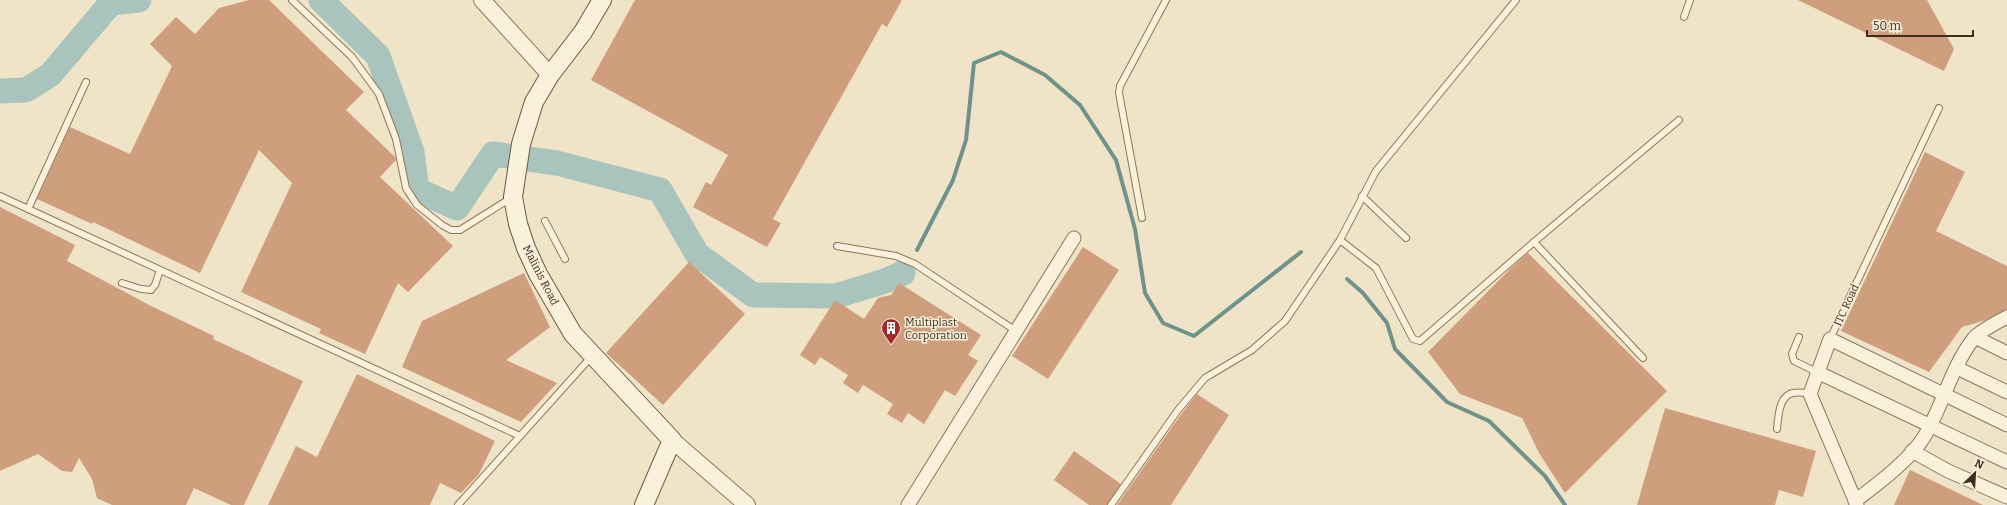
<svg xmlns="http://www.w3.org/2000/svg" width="2007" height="505" font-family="Bitter,serif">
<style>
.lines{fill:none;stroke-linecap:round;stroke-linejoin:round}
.stream{stroke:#6f938a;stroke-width:4}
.river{stroke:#a9c4bc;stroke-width:25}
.building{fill:#cf9f7d}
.service-casing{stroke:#8d765c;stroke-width:8}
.minor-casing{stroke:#8d765c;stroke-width:15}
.tertiary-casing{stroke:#8d765c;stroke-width:18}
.secondary-casing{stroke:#6f573f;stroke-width:20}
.service{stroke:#faf1dc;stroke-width:6}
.minor{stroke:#faf1dc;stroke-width:13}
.tertiary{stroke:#faf1dc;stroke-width:16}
.secondary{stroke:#faf1dc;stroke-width:18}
.labels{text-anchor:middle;stroke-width:3;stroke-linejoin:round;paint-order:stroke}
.street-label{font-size:11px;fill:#3d2e20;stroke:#f7eed8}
.poi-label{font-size:11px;fill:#3d2e20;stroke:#f7eed8;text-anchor:start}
</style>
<rect width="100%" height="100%" fill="#f0e4c8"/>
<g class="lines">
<!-- stream -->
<g class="stream">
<polyline points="917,250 953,180 966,140 974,63 1001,52 1045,75 1080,105 1116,160 1135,229 1145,293 1163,323 1194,336 1301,252"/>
<polyline points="1347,279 1363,293 1387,323 1395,349 1447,402 1489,421 1545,476 1565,505"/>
</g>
<!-- river -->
<g class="river">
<polyline points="321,0 378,56 412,152 417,190 457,208 493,154 557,163 660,190 697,254 753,295 836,296 885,281 903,273"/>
<polyline points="0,91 26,90 50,75 111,3 139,0"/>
</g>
</g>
<!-- building -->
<g class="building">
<polygon points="249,0 269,0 364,92 346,110 395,157 396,160 380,177 453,246 408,292 398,283 365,354 319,333 321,329 241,292 292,183 259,150 200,273 93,222 92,224 37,199 70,127 130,154 172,66 150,44 176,17 195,34 219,8"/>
<polygon points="635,0 902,0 887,27 882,24 773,219 781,223 767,247 693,207 706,182 711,185 728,155 591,80"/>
<polygon points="1798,0 1927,0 1954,49 1944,71"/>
<polygon points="1925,152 1965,172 1936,231 2007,266 2007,309 1986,320 1962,327 1929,372 1841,331"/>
<polygon points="0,207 75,245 67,261 151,306 214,336 213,339 303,381 244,505 231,505 194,488 186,505 112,505 97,498 92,479 79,458 72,472 62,471 38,454 0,471"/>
<polygon points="1083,247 1119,270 1048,379 1012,356"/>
<polygon points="1528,253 1667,391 1565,493 1539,453 1522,418 1460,394 1428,352 1511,268"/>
<polygon points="689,262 745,314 663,405 606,353"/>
<polygon points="524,273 550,327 506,360 557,383 521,422 402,367 422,321"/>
<polygon points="899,283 981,335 968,355 978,361 955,396 945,390 924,424 908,413 902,423 887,414 893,404 863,385 858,393 843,383 848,375 820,357 815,365 800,355 835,300 864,319 878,298 891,295"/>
<polygon points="357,374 495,441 479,474 461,493 440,483 430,505 268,505 296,446 317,457"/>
<polygon points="1197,394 1229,415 1171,505 1117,505 1182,413"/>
<polygon points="1665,408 1816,451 1803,497 1779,490 1775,505 1637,505"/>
<polygon points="1074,451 1121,484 1107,505 1089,505 1054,480"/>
<polygon points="1910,470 1983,505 1894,505"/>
</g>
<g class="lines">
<!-- service casing -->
<g class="service-casing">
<g id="service">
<polyline points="292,0 352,57 379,94 396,139 406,188 417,205 442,225 451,230 460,230 511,198"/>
<polyline points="1684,17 1690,0"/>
<polyline points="0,196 520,436"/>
<polyline points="1362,196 1406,238"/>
<polyline points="28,209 86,82"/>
<polyline points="1142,218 1119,93 1120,86 1166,0"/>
<polyline points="545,221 565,259"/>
<polyline points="1340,240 1376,171 1516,0"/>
<polyline points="1534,242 1679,120"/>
<polyline points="837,246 896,256 915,264 1016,331"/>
<polyline points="122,283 141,289 151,290 155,285 160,270"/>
<polyline points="1799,337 1792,354 1794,361 1817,372"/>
<polyline points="1830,339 1939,108"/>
<path d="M 1777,429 C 1778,418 1779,395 1793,393 C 1798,392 1805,393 1810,394"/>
<polyline points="458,505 592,356"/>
<polyline points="1111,505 1178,410 1205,378 1252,350 1285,321 1340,240 1376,268 1413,339 1420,341 1534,242 1643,358"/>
</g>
</g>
<!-- minor casing -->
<g class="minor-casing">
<g id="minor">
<polyline points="1975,337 2007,353"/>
<polyline points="1957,368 2007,392"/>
<polyline points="1817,372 2007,462"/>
<polyline points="1912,451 1948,471 2007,497"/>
<path d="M 1855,501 C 1876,485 1910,460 1924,437 C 1943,406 1951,367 1974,338 C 1979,332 1999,321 2007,317"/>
<polyline points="908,505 1074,238"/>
<polyline points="1857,505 1810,394 1830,339 2007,425"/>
</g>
</g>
<!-- tertiary casing -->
<g class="tertiary-casing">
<g id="tertiary">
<polyline points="482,0 550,75"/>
<polyline points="672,440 747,505"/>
</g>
</g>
<!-- secondary casing -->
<g class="secondary-casing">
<polyline id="secondary" points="602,0 583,32 550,75 534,102 521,144 513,197 518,224 526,248 538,274 573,334 672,440 644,505"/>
</g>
<!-- service -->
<use href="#service" class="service"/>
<!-- minor -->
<use href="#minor" class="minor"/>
<!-- tertiary -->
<use href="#tertiary" class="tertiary"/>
<!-- secondary -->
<use href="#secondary" class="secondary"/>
</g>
<!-- icons -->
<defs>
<g id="building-pin" transform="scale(1)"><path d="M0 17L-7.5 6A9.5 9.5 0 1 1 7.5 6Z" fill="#9e2a2b" stroke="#f7eed8"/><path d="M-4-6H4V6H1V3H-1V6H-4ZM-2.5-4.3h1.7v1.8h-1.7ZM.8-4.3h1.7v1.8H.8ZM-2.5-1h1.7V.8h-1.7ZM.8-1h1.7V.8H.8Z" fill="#fff"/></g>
</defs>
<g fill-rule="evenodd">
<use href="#building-pin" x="891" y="328"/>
</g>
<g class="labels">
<!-- street labels -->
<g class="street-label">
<text transform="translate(541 275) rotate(63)" y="4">Malinis Road</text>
<text transform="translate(1846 305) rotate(-65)" y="4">ITC Road</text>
</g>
<!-- poi labels -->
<g class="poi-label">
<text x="905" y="326">Multiplast<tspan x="905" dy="13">Corporation</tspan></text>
</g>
</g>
<!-- north arrow -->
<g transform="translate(1975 473) rotate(25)" stroke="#f7eed8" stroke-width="3" paint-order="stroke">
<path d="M0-3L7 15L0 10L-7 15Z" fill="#3d2e20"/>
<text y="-6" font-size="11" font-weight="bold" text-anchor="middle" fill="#3d2e20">N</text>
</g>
<!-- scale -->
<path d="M1867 30v6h106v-6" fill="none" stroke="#3d2e20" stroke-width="2"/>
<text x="1873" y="30" font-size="12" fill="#3d2e20" stroke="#f7eed8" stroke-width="3" paint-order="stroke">50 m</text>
</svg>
